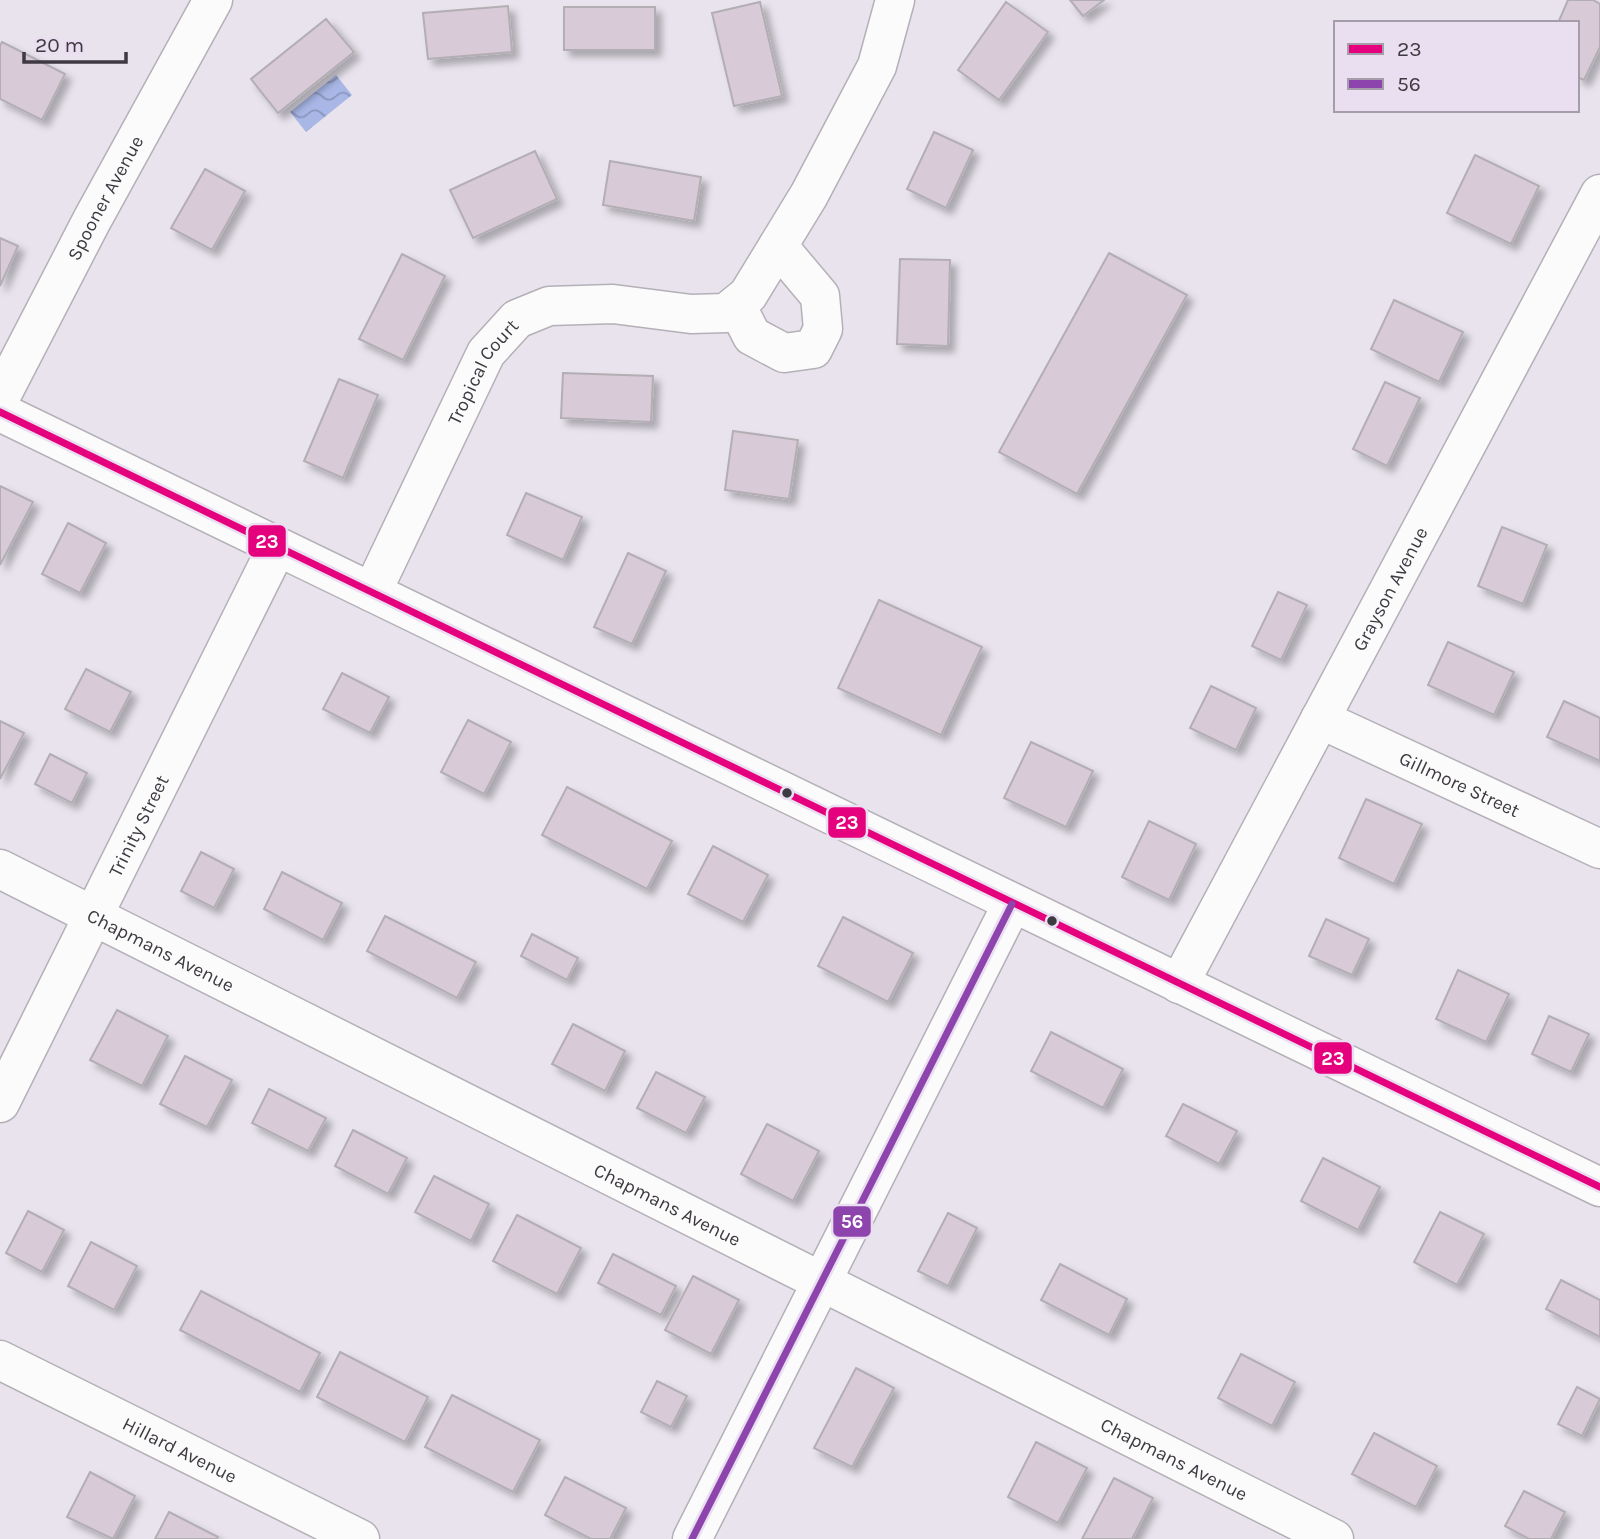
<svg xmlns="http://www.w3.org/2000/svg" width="1600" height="1539" font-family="Karla,sans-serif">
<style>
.water{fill:url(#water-waves)}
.building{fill:#d8cad7;stroke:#b3aeb4;stroke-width:2;filter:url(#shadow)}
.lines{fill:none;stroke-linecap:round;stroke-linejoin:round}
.minor-casing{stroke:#b4b0b7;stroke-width:41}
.major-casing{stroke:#b4b0b7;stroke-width:41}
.minor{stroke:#fcfbfc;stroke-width:38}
.major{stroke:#fcfbfc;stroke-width:38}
.bus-1-casing{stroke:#e9dff0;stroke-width:12}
.bus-2-casing{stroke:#e9dff0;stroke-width:12}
.bus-1{stroke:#e5007d;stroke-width:7}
.bus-2{stroke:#8e44ad;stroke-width:7}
.bus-dot{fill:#3e3a41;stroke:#e9dff0;stroke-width:2.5}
.labels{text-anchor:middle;stroke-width:5;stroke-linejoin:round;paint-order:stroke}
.street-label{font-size:19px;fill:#3e3a41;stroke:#e9dff0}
.line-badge{stroke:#e9dff0;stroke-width:2.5}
.badge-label{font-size:19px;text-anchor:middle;font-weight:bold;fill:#fff}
</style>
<defs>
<pattern id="water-waves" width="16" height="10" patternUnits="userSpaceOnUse" patternTransform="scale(1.75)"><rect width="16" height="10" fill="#a8b7e6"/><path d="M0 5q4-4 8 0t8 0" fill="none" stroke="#8a96bc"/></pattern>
<filter id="shadow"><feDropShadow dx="6" dy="6" stdDeviation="3.5" flood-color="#0004"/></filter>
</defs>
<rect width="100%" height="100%" fill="#e8e3ec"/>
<!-- water -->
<polygon class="water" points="336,75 352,95 306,132 290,112"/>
<!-- building -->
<g class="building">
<polygon points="1070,0 1104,0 1083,16"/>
<polygon points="1568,0 1593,0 1600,4 1600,47 1584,80 1577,77 1577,23 1558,23"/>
<polygon points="760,2 782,96 734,106 712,13"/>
<polygon points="1006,2 1048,32 999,100 958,70"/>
<polygon points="508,6 512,52 428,59 423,13"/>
<rect x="564" y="7" width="91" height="43"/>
<polygon points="326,19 354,52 278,113 251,79"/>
<polygon points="2,42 65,74 42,120 0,99 0,46"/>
<polygon points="934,132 973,150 946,208 907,189"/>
<polygon points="535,151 557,199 473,238 450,190"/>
<polygon points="1475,155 1539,186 1511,244 1447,213"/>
<polygon points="610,161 701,177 694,221 603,205"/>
<polygon points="205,169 245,191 212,250 171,228"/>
<polygon points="0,238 18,246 0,286"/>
<polygon points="1109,253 1187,295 1077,494 999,452"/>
<polygon points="402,254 445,276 403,360 359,339"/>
<polygon points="900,259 950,260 948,346 897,344"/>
<polygon points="1394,300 1463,332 1439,382 1371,349"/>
<polygon points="563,373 653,376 651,422 561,418"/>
<polygon points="339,379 378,395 343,478 304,461"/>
<polygon points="1385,382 1420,398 1387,466 1353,449"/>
<polygon points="733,431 798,440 789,499 725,490"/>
<polygon points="0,486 33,502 0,565"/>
<polygon points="526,493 582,517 563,560 507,535"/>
<polygon points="68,523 106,543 80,593 42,574"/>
<polygon points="1502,527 1547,545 1523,604 1478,586"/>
<polygon points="628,553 666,571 632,644 594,627"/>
<polygon points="1278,592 1307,605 1281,660 1252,646"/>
<polygon points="879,600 982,647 941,735 838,688"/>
<polygon points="1448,642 1514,672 1494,715 1428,685"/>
<polygon points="86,669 131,692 110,732 65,709"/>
<polygon points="342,673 389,697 370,733 323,709"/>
<polygon points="1211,686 1256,708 1236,750 1190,728"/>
<polygon points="1564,701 1600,718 1600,761 1547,737"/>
<polygon points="468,720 511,742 484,794 441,772"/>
<polygon points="0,721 24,733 0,779"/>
<polygon points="1031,742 1093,771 1066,827 1004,798"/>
<polygon points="50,754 87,773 72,803 35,784"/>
<polygon points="567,787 672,841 647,889 542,835"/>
<polygon points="1366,799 1422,824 1394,884 1339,858"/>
<polygon points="1149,821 1196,844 1169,900 1122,877"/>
<polygon points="713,846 768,875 743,922 688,894"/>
<polygon points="201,852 234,869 214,908 181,891"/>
<polygon points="282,872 342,903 323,940 264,909"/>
<polygon points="385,916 476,962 457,998 367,951"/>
<polygon points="843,917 913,953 888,1002 818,966"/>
<polygon points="1326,919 1369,939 1352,975 1309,956"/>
<polygon points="532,934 578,958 567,980 521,956"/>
<polygon points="1458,970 1509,994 1486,1042 1436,1019"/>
<polygon points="117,1010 168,1036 142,1086 90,1060"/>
<polygon points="1549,1016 1589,1034 1571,1072 1532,1054"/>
<polygon points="573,1024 625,1051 605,1091 552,1064"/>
<polygon points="1051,1032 1123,1069 1103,1108 1031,1071"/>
<polygon points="185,1056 232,1080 207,1127 160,1104"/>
<polygon points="656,1072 705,1097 686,1133 637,1108"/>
<polygon points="269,1089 326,1118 308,1151 252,1123"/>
<polygon points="1183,1104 1237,1131 1219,1164 1166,1136"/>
<polygon points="767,1124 819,1151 793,1201 741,1174"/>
<polygon points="353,1130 407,1158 388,1194 335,1166"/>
<polygon points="1323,1158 1380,1187 1358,1230 1301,1201"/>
<polygon points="434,1176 489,1204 471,1241 415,1212"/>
<polygon points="28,1211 64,1230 42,1272 6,1253"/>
<polygon points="1440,1212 1484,1234 1457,1285 1414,1262"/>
<polygon points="948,1213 977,1228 948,1286 918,1271"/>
<polygon points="517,1215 581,1248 557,1294 493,1261"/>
<polygon points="91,1242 137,1266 114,1310 68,1286"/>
<polygon points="613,1254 676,1286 661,1315 598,1283"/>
<polygon points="1060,1264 1127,1299 1109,1335 1041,1300"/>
<polygon points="693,1276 739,1300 711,1354 665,1330"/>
<polygon points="1561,1280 1600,1300 1600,1337 1546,1309"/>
<polygon points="201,1291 320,1353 300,1392 180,1330"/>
<polygon points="340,1352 428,1397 405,1442 317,1397"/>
<polygon points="1241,1354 1295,1382 1272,1426 1218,1398"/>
<polygon points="856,1368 894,1388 852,1467 814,1448"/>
<polygon points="657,1381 687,1396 671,1427 641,1412"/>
<polygon points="1577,1387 1600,1399 1582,1436 1558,1424"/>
<polygon points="452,1395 540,1440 513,1492 425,1447"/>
<polygon points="1374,1433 1437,1466 1416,1507 1352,1474"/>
<polygon points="1036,1442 1087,1468 1058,1523 1008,1497"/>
<polygon points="90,1472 135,1496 113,1539 67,1517"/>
<polygon points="565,1477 626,1508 610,1539 591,1539 545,1515"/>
<polygon points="1114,1478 1153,1498 1132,1539 1082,1539"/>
<polygon points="1524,1491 1565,1512 1551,1539 1529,1539 1505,1526"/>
<polygon points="169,1512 218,1537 217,1539 155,1539"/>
</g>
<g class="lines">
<!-- minor casing -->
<g class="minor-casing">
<g id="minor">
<polyline points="736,305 752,336 784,353 813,349 823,329 820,296 778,246"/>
<path id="s1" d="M 0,398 L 92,220 L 213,0"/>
<path id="s2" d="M 372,592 L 486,353 L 517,319 L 549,306 L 613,304 L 691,314 L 726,313 L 748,295 L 809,195 L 877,66 L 895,0"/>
<path id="s3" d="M 1320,719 L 1600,849"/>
<path id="s4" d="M 0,869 L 1334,1539"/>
<path id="s5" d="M 1179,984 L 1600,194"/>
<path id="s6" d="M 0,1103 L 277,547"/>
<path id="s7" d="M 0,1360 L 360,1539"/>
<polyline points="692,1539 1012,904"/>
</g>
</g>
<!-- major casing -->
<g class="major-casing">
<polyline id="major" points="0,412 1600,1187"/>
</g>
<!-- minor -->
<use href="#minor" class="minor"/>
<!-- major -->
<use href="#major" class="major"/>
<!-- bus-1 casing -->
<g class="bus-1-casing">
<polyline id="bus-1" points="0,412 1600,1187"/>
</g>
<!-- bus-2 casing -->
<g class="bus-2-casing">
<polyline id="bus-2" points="692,1539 1012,904"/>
</g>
<!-- bus-1 -->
<use href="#bus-1" class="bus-1"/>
<!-- bus-2 -->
<use href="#bus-2" class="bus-2"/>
</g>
<!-- markers -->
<g class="bus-dot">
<circle cx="787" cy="793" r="6"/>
<circle cx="1052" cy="921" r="6"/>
</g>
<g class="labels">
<!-- street labels -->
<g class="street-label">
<text dy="7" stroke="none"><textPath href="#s1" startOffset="226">Spooner Avenue</textPath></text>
<text dy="7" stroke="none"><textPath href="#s2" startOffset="247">Tropical Court</textPath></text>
<text dy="7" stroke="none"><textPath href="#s5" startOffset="448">Grayson Avenue</textPath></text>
<text dy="7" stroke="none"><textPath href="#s3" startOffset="154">Gillmore Street</textPath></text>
<text dy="7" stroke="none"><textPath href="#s6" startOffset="310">Trinity Street</textPath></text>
<text dy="7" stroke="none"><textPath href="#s4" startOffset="180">Chapmans Avenue</textPath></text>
<text dy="7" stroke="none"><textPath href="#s4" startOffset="747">Chapmans Avenue</textPath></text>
<text dy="7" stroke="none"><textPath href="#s7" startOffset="201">Hillard Avenue</textPath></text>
<text dy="7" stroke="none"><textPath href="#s4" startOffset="1314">Chapmans Avenue</textPath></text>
</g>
</g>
<g class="line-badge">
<rect x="247" y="524" width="40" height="34" rx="7" fill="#e5007d"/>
<rect x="827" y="806" width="40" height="33" rx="7" fill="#e5007d"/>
<rect x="1313" y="1041" width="40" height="34" rx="7" fill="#e5007d"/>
<rect x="832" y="1205" width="40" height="33" rx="7" fill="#8e44ad"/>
</g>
<g class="badge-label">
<text x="267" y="548">23</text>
<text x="847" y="829">23</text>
<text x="1333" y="1065">23</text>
<text x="852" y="1228">56</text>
</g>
<!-- legend -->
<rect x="1334" y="21" width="245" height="91" fill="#e9dff0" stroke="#a59daa" stroke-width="2"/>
<rect x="1348" y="44" width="35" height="10" fill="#e5007d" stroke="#a59daa" stroke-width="2"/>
<text x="1397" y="56" font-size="21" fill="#3e3a41">23</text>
<rect x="1348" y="79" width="35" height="10" fill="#8e44ad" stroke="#a59daa" stroke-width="2"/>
<text x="1397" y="91" font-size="21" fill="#3e3a41">56</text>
<!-- scale -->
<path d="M24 52v10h102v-10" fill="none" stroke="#3e3a41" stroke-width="3.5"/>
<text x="35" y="52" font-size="21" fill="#3e3a41" stroke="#e9dff0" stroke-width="5" paint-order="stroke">20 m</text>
</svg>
